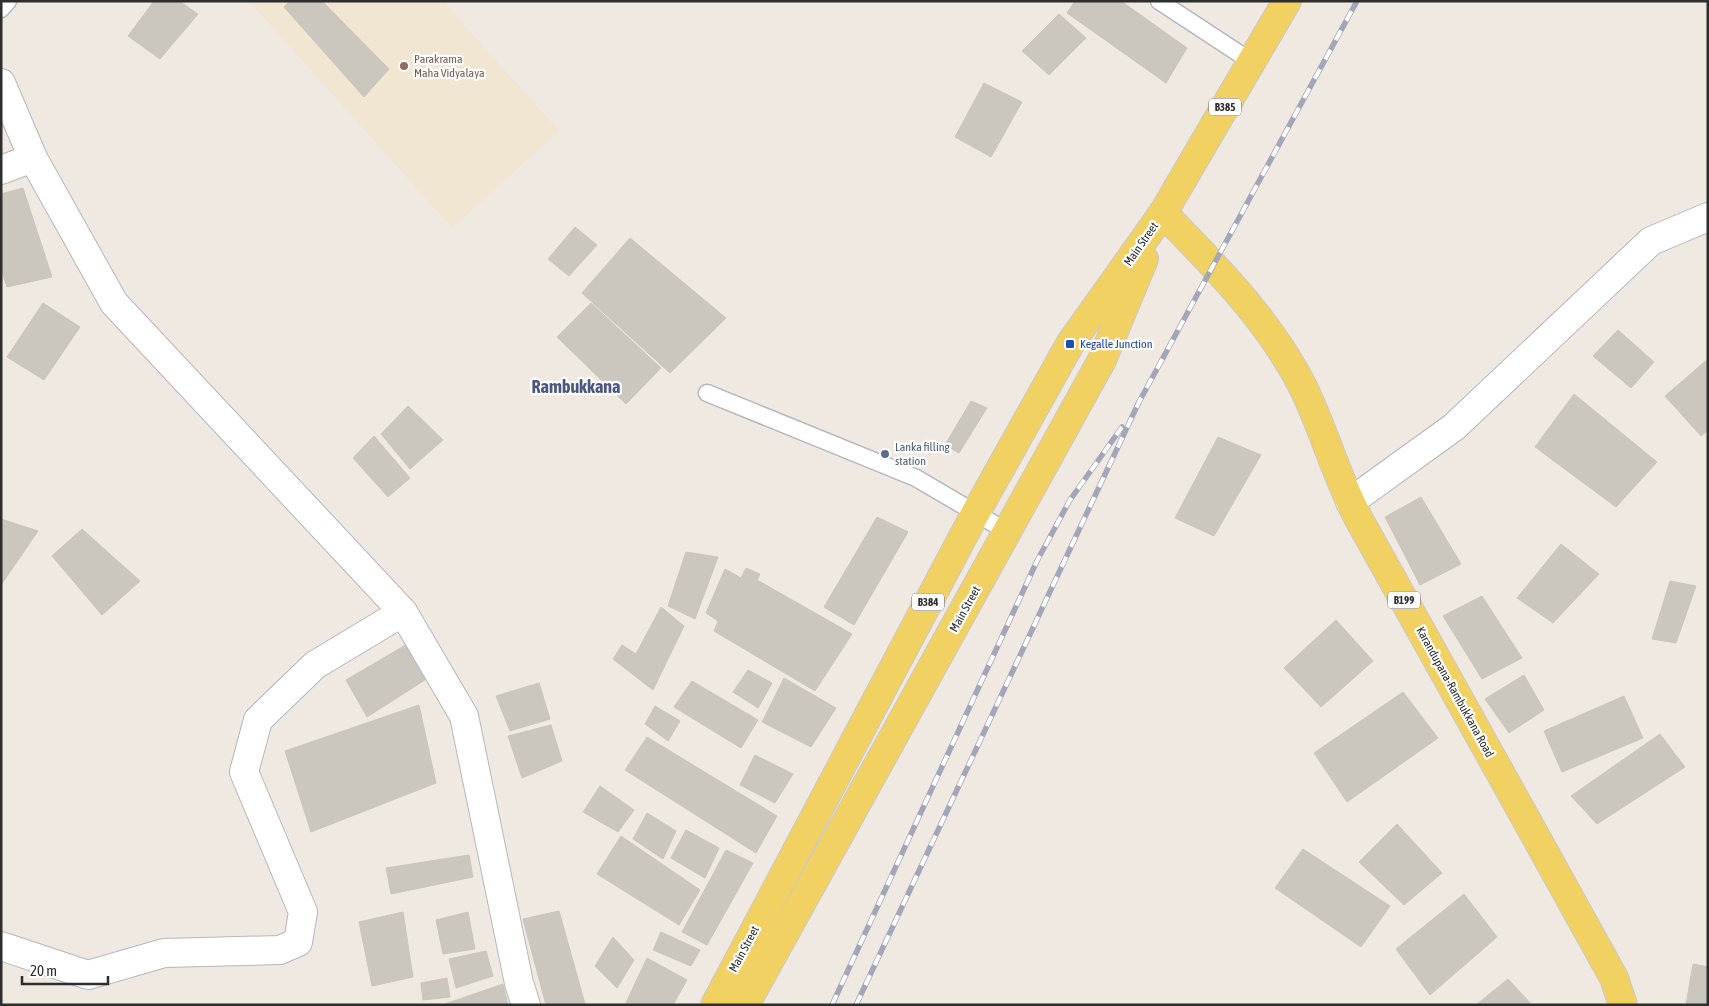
<svg xmlns="http://www.w3.org/2000/svg" width="1709" height="1006" font-family="'Asap Condensed',sans-serif">
<style>
.education{fill:#f0e6d1}
.building{fill:#cbc7bf;stroke:#cbc5ba}
.lines{fill:none;stroke-linecap:round;stroke-linejoin:round}
.lane-casing{stroke:#b4b7c1;stroke-width:19}
.street-casing{stroke:#b4b7c1;stroke-width:30}
.secondary-casing{stroke:#b4b7c1;stroke-width:30}
.primary-casing{stroke:#c9c9c9;stroke-width:30}
.lane{stroke:#fff;stroke-width:16}
.street{stroke:#fff;stroke-width:28}
.secondary{stroke:#fff;stroke-width:28}
.primary{stroke:#f2d163;stroke-width:28}
.rail-casing{stroke:#a3a6b8;stroke-width:5.5}
.rail{stroke:#fff;stroke-width:4;stroke-dasharray:11;stroke-linecap:butt}
.education-dot{fill:#8d6e63;stroke:#fff;stroke-width:2}
.transit-dot{fill:#1a4fb4;stroke:#fff;stroke-width:2}
.service-dot{fill:#5c6f8a;stroke:#fff;stroke-width:2}
.labels{text-anchor:middle;stroke-width:4.5;stroke-linejoin:round;paint-order:stroke}
.shield{fill:#fff;stroke:#6d6d6d;stroke-width:1}
.shield-label{font-size:11px;font-weight:bold;fill:#2e2e2e}
.education-label{font-size:12px;fill:#785e54;stroke:#fff;text-anchor:start}
.street-label{font-size:12px;fill:#2e2e2e;stroke:#fff}
.transit-label{font-size:12px;fill:#164399;stroke:#fff;text-anchor:start}
.service-label{font-size:12px;fill:#4e5e75;stroke:#fff;text-anchor:start}
.district-label{font-size:18px;font-weight:bold;fill:#4d5680;stroke:#fff}
</style>
<rect width="100%" height="100%" fill="#efe9e1"/>
<!-- education -->
<polygon class="education" points="249,1 443,1 559,131 452,228"/>
<!-- building -->
<g class="building">
<polygon points="154,1 179,1 198,14 160,59 128,36"/>
<polygon points="290,1 322,1 389,69 364,97 284,7"/>
<polygon points="1075,1 1121,1 1187,48 1166,83 1067,13"/>
<polygon points="1059,14 1086,38 1049,75 1022,51"/>
<polygon points="984,83 1022,102 991,157 955,137"/>
<polygon points="23,188 52,277 7,287 1,269 1,194"/>
<polygon points="575,227 597,245 569,276 548,259"/>
<polygon points="630,238 726,318 670,373 582,293"/>
<polygon points="43,303 80,327 44,380 7,357"/>
<polygon points="591,303 661,368 626,404 557,337"/>
<polygon points="1618,330 1654,362 1631,388 1593,356"/>
<polygon points="1708,359 1708,430 1701,436 1665,396"/>
<polygon points="1574,394 1657,462 1616,507 1535,447"/>
<polygon points="971,401 987,408 959,453 945,445"/>
<polygon points="408,406 443,440 410,469 381,434"/>
<polygon points="374,436 410,478 388,497 353,458"/>
<polygon points="1218,437 1261,455 1214,536 1175,518"/>
<polygon points="1421,497 1461,564 1420,585 1385,517"/>
<polygon points="877,517 908,532 854,625 824,607"/>
<polygon points="1,519 38,531 1,585"/>
<polygon points="82,529 140,581 102,615 52,556"/>
<polygon points="1561,544 1599,574 1553,623 1517,598"/>
<polygon points="686,552 718,557 695,619 668,606"/>
<polygon points="746,568 760,574 757,580 852,634 815,691 714,631 718,621 706,613 725,569 741,578"/>
<polygon points="1670,581 1696,586 1676,643 1652,639"/>
<polygon points="1482,596 1522,658 1482,679 1443,616"/>
<polygon points="661,607 684,626 653,690 613,659 622,645 636,654"/>
<polygon points="1336,620 1373,661 1321,707 1284,668"/>
<polygon points="409,643 428,678 367,717 346,680"/>
<polygon points="748,670 772,683 758,708 733,692"/>
<polygon points="1524,675 1544,710 1509,733 1485,699"/>
<polygon points="784,678 836,708 811,747 762,722"/>
<polygon points="692,681 758,720 741,748 674,707"/>
<polygon points="539,683 550,719 510,731 496,696"/>
<polygon points="1403,692 1438,738 1347,802 1314,753"/>
<polygon points="1624,696 1643,738 1562,772 1544,731"/>
<polygon points="419,705 436,783 311,832 285,751"/>
<polygon points="655,706 680,721 668,741 645,724"/>
<polygon points="551,725 562,761 522,778 508,736"/>
<polygon points="1660,734 1685,767 1597,824 1571,796"/>
<polygon points="647,737 777,816 756,853 625,770"/>
<polygon points="755,755 793,774 775,803 740,785"/>
<polygon points="600,786 634,810 618,832 583,812"/>
<polygon points="647,813 676,831 663,859 633,839"/>
<polygon points="1397,824 1442,873 1404,905 1359,862"/>
<polygon points="686,830 719,848 705,878 671,858"/>
<polygon points="621,836 700,890 679,925 597,874"/>
<polygon points="1303,849 1390,906 1361,947 1275,888"/>
<polygon points="726,850 753,863 707,945 682,932"/>
<polygon points="469,855 473,877 391,894 386,868"/>
<polygon points="1464,894 1497,937 1430,995 1396,949"/>
<polygon points="559,911 585,1004 546,1005 523,919"/>
<polygon points="403,912 413,977 372,986 359,922"/>
<polygon points="468,912 475,949 443,954 436,920"/>
<polygon points="661,932 700,950 691,966 653,950"/>
<polygon points="613,937 634,960 617,988 595,966"/>
<polygon points="486,951 493,976 456,988 449,959"/>
<polygon points="647,958 687,980 673,1005 625,1005"/>
<polygon points="1693,964 1708,967 1708,1005 1686,1005"/>
<polygon points="447,978 450,997 423,1000 421,983"/>
<polygon points="1508,979 1532,1005 1476,1005"/>
<polygon points="503,984 508,1005 442,1005"/>
</g>
<g class="lines">
<!-- lane casing -->
<g class="lane-casing">
<g id="lane">
<polyline points="1159,1 1252,62"/>
<polyline points="1,9 8,1"/>
<polyline points="707,393 916,478 1008,532"/>
</g>
</g>
<!-- street casing -->
<g class="street-casing">
<g id="street">
<polyline points="1,170 33,158"/>
<polyline points="1350,502 1454,427 1651,241 1708,217"/>
<polyline points="1,946 88,975 164,953 280,950 298,942 303,912 244,772 258,720 315,665 403,612"/>
</g>
</g>
<!-- secondary casing -->
<g class="secondary-casing">
<polyline id="secondary" points="1,83 33,158 114,303 403,612 464,716 519,983 526,1005"/>
</g>
<!-- primary casing -->
<g class="primary-casing">
<g id="primary">
<path d="M 1163,213 C 1215,266 1269,320 1303,387 C 1325,432 1337,480 1361,523 C 1446,675 1530,826 1614,978 L 1623,1005"/>
<polyline points="715,1005 975,514 1070,344 1163,213 1287,1"/>
<polyline points="745,1005 1102,360 1144,259"/>
</g>
</g>
<!-- lane -->
<use href="#lane" class="lane"/>
<!-- street -->
<use href="#street" class="street"/>
<!-- secondary -->
<use href="#secondary" class="secondary"/>
<!-- primary -->
<use href="#primary" class="primary"/>
<!-- rail casing -->
<g class="rail-casing">
<g id="rail">
<polyline points="832,1005 1037,561 1070,500 1122,427"/>
<polyline points="856,1005 1139,402 1357,1"/>
</g>
</g>
<!-- rail -->
<use href="#rail" class="rail"/>
</g>
<!-- markers -->
<circle class="education-dot" cx="404" cy="66" r="5"/>
<rect class="transit-dot" x="1065" y="339" width="10" height="10" rx="2.5"/>
<circle class="service-dot" cx="885" cy="454" r="5"/>
<g class="labels">
<!-- shield labels -->
<g class="shield">
<rect x="1209" y="98.5" width="32" height="17" rx="4"/>
<rect x="1388" y="591.5" width="32" height="17" rx="4"/>
<rect x="912" y="593.5" width="32" height="17" rx="4"/>
</g>
<g class="shield-label">
<text x="1225" y="111">B385</text>
<text x="1404" y="604">B199</text>
<text x="928" y="606">B384</text>
</g>
<!-- education labels -->
<g class="education-label">
<text x="414" y="63">Parakrama<tspan x="414" dy="14">Maha Vidyalaya</tspan></text>
</g>
<!-- street labels -->
<g class="street-label">
<text transform="translate(1141 244) rotate(-55)" y="4">Main Street</text>
<text transform="translate(965 609) rotate(-61)" y="4">Main Street</text>
<text transform="translate(1455 692) rotate(61)" y="4">Karandupana-Rambukkana Road</text>
<text transform="translate(744 949) rotate(-62)" y="4">Main Street</text>
</g>
<!-- transit labels -->
<g class="transit-label">
<text x="1080" y="348">Kegalle Junction</text>
</g>
<!-- service labels -->
<g class="service-label">
<text x="895" y="451">Lanka filling<tspan x="895" dy="14">station</tspan></text>
</g>
<!-- district labels -->
<g class="district-label">
<text x="576" y="393">Rambukkana</text>
</g>
</g>
<!-- border -->
<rect width="1709" height="1006" fill="none" stroke="#2e2e2e" stroke-width="5"/>
<!-- scale -->
<path d="M22 976v8h86v-8" fill="none" stroke="#2e2e2e" stroke-width="2.5"/>
<text x="30" y="976" font-size="15" fill="#2e2e2e" stroke="#ffffff" stroke-width="4" paint-order="stroke">20 m</text>
</svg>
